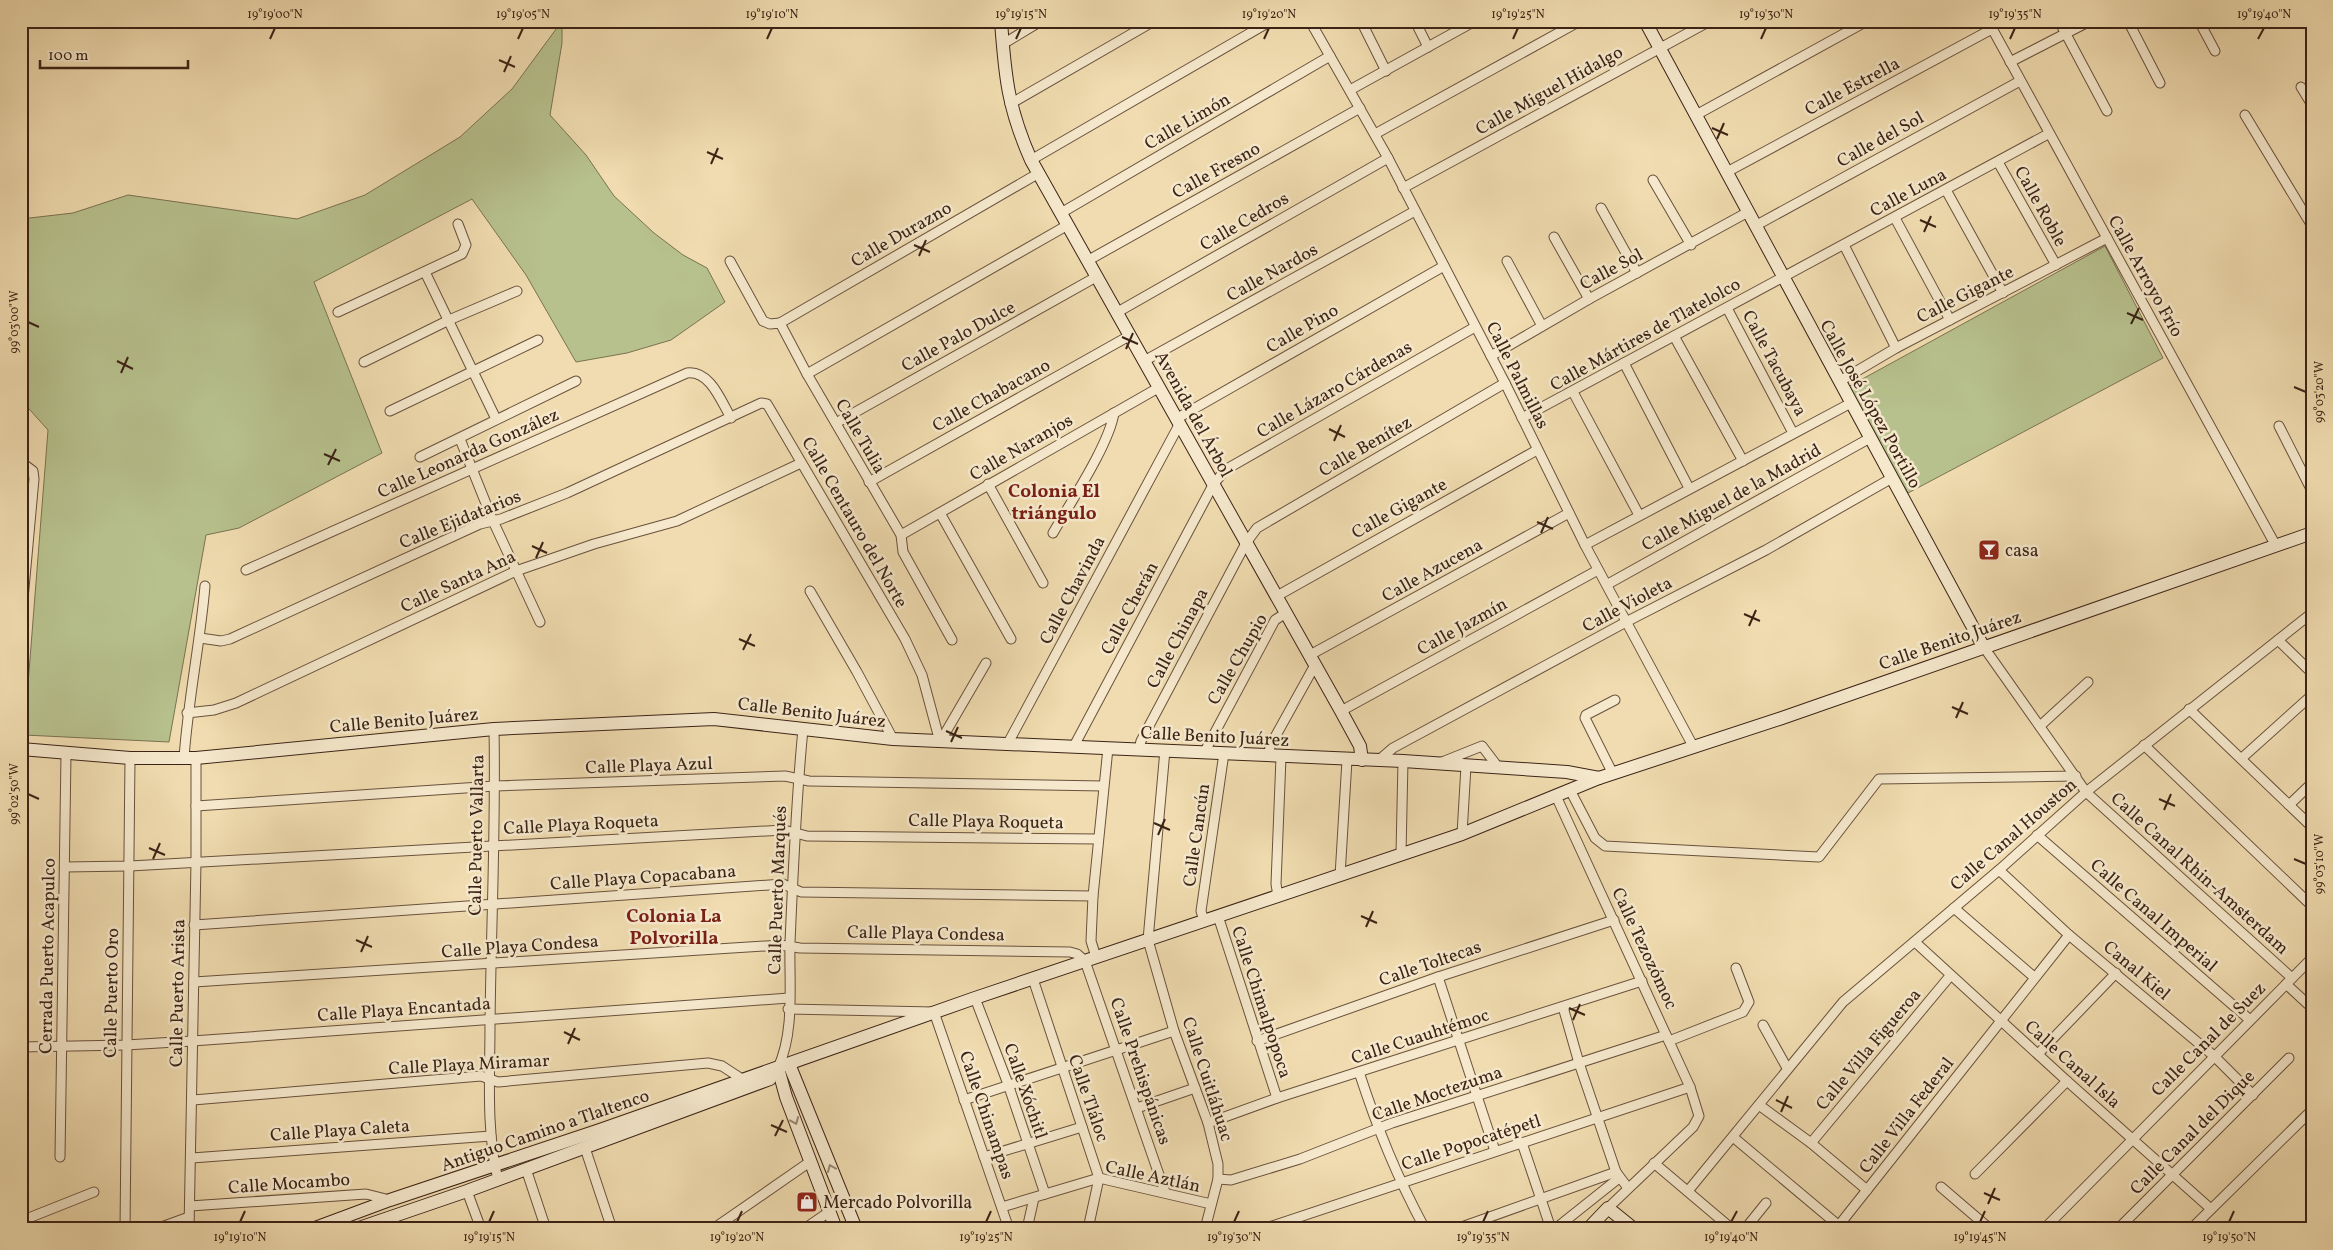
<svg xmlns="http://www.w3.org/2000/svg" width="2333" height="1250" font-family="Vollkorn,serif">
<style>
.green{fill:#b7c18d;stroke:#7a7252}
.lines{fill:none;stroke-linecap:round;stroke-linejoin:round}
.street-casing{stroke:#69513c;stroke-width:11}
.secondary-casing{stroke:#3c2316;stroke-width:14}
.street{stroke:#f5e8cc;stroke-width:9}
.secondary{stroke:#f5e8cc;stroke-width:12}
.oneway{stroke:#988671}
.ticks{fill:none;stroke:#3c2316;stroke-width:2}
.labels{text-anchor:middle;stroke-width:5;stroke-linejoin:round;paint-order:stroke}
.street-label{font-size:18px;fill:#3c2316;stroke:#f5e8cc}
.poi-label{font-size:18px;fill:#3c2316;stroke:#f5e8cc;text-anchor:start}
.neighbourhood-label{font-size:19px;font-weight:bold;fill:#7a1f14;stroke:#f5e8cc}
.neatline{fill:none;stroke:#3c2316;stroke-width:2}
.ticks-label{font-size:12px;text-anchor:middle;fill:#3c2316}
</style>
<rect width="100%" height="100%" fill="#f0dcb0"/>
<filter id="stains"><feTurbulence type="fractalNoise" baseFrequency=".004" numOctaves="4"/><feColorMatrix values="0 0 0 0 .2 0 0 0 0 .09 0 0 0 0 .02 0 0 0 .5 -.17"/></filter>
<radialGradient id="worn" r=".72"><stop offset=".6" stop-color="#630" stop-opacity="0"/><stop offset="1" stop-color="#630" stop-opacity=".3"/></radialGradient>
<!-- green -->
<g class="green">
<polygon points="562,21 562,43 550,115 586,155 614,196 654,233 683,255 707,268 725,302 671,340 627,353 576,362 526,275 472,199 314,282 382,453 239,528 206,535 169,742 24,735 48,430 21,400 21,219 73,213 128,195 297,219 365,195 460,137 512,89"/>
<polygon points="2105,246 2163,358 1908,493 1846,388"/>
</g>
<g class="lines">
<!-- street casing -->
<g class="street-casing">
<g id="street">
<polyline points="1310,21 1388,158 1505,383 1585,545 1693,746"/>
<polyline points="1361,21 1386,71"/>
<polyline points="1415,21 1428,47"/>
<polyline points="1988,21 2276,546"/>
<polyline points="2059,21 2107,111"/>
<polyline points="2128,21 2160,83"/>
<polyline points="2199,21 2215,51"/>
<polyline points="2267,21 2268,23"/>
<polyline points="1003,44 1041,21"/>
<polyline points="2010,62 2090,21"/>
<polyline points="2301,87 2312,105"/>
<polyline points="1350,90 1475,21"/>
<polyline points="1010,104 1154,21"/>
<polyline points="1696,115 1867,21"/>
<polyline points="2245,115 2312,226"/>
<polyline points="1375,134 1580,21"/>
<polyline points="1031,160 1271,21"/>
<polyline points="1998,162 2056,265"/>
<polyline points="1727,172 1992,29"/>
<polyline points="1653,180 1691,245"/>
<polyline points="1403,188 1710,21"/>
<polyline points="1946,190 2003,293"/>
<polyline points="1601,208 1637,273"/>
<polyline points="1061,213 1330,56"/>
<polyline points="1895,218 1950,320"/>
<polyline points="1755,226 2020,81"/>
<polyline points="1554,237 1589,299"/>
<polyline points="1844,245 1896,348"/>
<polyline points="730,261 763,321 770,324 780,323 807,374 901,535 903,552 952,640"/>
<polyline points="1087,261 1360,108"/>
<polyline points="1507,261 1542,326"/>
<polyline points="425,272 496,419"/>
<polyline points="1727,308 1793,433"/>
<polyline points="338,312 462,254 466,245 458,224"/>
<polyline points="1116,313 1388,158"/>
<polyline points="780,323 1039,173"/>
<polyline points="1674,336 1743,461"/>
<polyline points="1491,356 1589,299 1748,212"/>
<polyline points="1144,361 1415,211"/>
<polyline points="364,362 449,320 517,291"/>
<polyline points="1624,363 1689,488"/>
<polyline points="807,374 1066,226"/>
<polyline points="1840,381 1896,348 2107,238"/>
<polyline points="1573,392 1639,515"/>
<polyline points="390,411 538,340"/>
<polyline points="1522,418 2048,134"/>
<polyline points="1176,419 1444,266"/>
<polyline points="836,423 1096,277"/>
<polyline points="2279,426 2312,491"/>
<polyline points="460,439 493,521 540,622"/>
<polyline points="420,457 576,381"/>
<polyline points="21,462 33,471 34,479 21,621"/>
<polyline points="869,482 1129,336"/>
<polyline points="988,484 1043,583"/>
<polyline points="940,513 1011,639"/>
<path d="M 1053,533 C 1070,503 1109,445 1114,413"/>
<polyline points="901,535 1158,388"/>
<polyline points="1585,545 1851,403"/>
<path d="M 246,570 L 687,373 C 710,370 721,401 731,418"/>
<polyline points="1608,584 1870,438"/>
<polyline points="810,591 857,672 893,739"/>
<polyline points="1277,596 1537,450"/>
<polyline points="200,638 221,641 230,639 480,524 501,519 567,493 761,403 767,404 770,409 905,639 922,675 940,742"/>
<polyline points="2278,640 2312,673"/>
<polyline points="1983,646 2086,792 2292,978"/>
<polyline points="1310,655 1569,513"/>
<polyline points="2189,709 2312,827"/>
<polyline points="1341,711 1598,570"/>
<polyline points="187,713 214,710 236,703 516,571 594,544 677,521 801,463"/>
<polyline points="2040,726 2088,682"/>
<path d="M 494,729 C 496,828 491,926 490,1025 C 490,1076 486,1130 498,1180"/>
<polyline points="940,742 986,663"/>
<polyline points="1007,745 1179,425"/>
<polyline points="2144,745 2312,906"/>
<polyline points="1074,746 1213,485 1225,470 1475,327"/>
<polyline points="1139,749 1141,741 1246,543 1257,528 1505,383"/>
<polyline points="1165,750 1148,940 1174,1031 1208,1123 1218,1164 1218,1179 1205,1229"/>
<polyline points="1205,751 1275,620 1286,613"/>
<polyline points="1269,755 1270,746 1315,665"/>
<path d="M 184,758 C 188,700 200,644 205,586"/>
<polyline points="2242,758 2312,695"/>
<polyline points="1379,760 1393,748 1626,622 1766,550 1892,478"/>
<polyline points="1442,762 1482,746 1498,767"/>
<polyline points="1613,774 1585,718 1586,715 1615,700"/>
<polyline points="1570,790 1595,838 1605,846 1819,857 1879,779 2076,776"/>
<polyline points="1556,796 1690,1087 1699,1116 1693,1127 1608,1208"/>
<polyline points="2289,805 2312,783"/>
<polyline points="196,806 495,786 785,776 809,781 1103,786"/>
<polyline points="1462,834 1466,766"/>
<polyline points="2037,835 2250,1020"/>
<polyline points="1401,854 1403,761"/>
<polyline points="65,867 130,866 784,830 807,836 1098,839"/>
<polyline points="1999,870 2069,935 2214,1056 2253,1095"/>
<polyline points="1340,876 1347,760"/>
<polyline points="1278,896 1276,884 1281,757"/>
<polyline points="1954,908 2034,977"/>
<polyline points="1218,916 1277,1098"/>
<polyline points="1204,921 1201,911 1224,753"/>
<polyline points="194,925 783,884 801,892 1093,896"/>
<polyline points="1915,942 2067,1081 2211,1209"/>
<polyline points="1096,957 1091,941 1093,896 1108,748"/>
<polyline points="1438,977 1495,1151"/>
<polyline points="1033,979 1099,1178 1088,1229"/>
<polyline points="194,982 780,945 800,948 1070,952 1077,954 1085,961 1165,1192"/>
<polyline points="2286,984 2312,1008"/>
<polyline points="975,998 1008,1084 1045,1194"/>
<polyline points="1563,1007 1579,1063 1616,1172"/>
<polyline points="788,1009 934,1012 1009,1229"/>
<polyline points="1763,1025 1787,1068"/>
<polyline points="1257,1041 1438,977 1614,920"/>
<polyline points="1669,1041 1743,1012 1749,1002 1736,968"/>
<polyline points="21,1047 126,1045 192,1041 789,998"/>
<polyline points="2038,1054 2116,973"/>
<path d="M 778,1068 C 795,1031 789,983 790,943 C 793,872 796,800 803,729"/>
<path d="M 1359,1072 C 1378,1130 1396,1175 1425,1229"/>
<polyline points="193,1100 481,1076 498,1082 708,1063 722,1066 742,1079"/>
<polyline points="964,1100 1174,1031"/>
<polyline points="1759,1105 1811,1143 1867,1190"/>
<polyline points="1137,1108 1195,1088"/>
<polyline points="1208,1123 1277,1098 1642,981"/>
<polyline points="1733,1137 1838,1225"/>
<polyline points="1522,1143 1551,1229"/>
<polyline points="1811,1143 1950,976"/>
<polyline points="585,1148 612,1229"/>
<polyline points="60,1157 66,754"/>
<polyline points="984,1157 1082,1127"/>
<polyline points="192,1158 491,1136"/>
<polyline points="1654,1163 1732,1229"/>
<polyline points="526,1169 546,1229"/>
<polyline points="1975,1174 2067,1081"/>
<polyline points="1218,1179 1231,1180 1300,1159 1392,1123 1666,1035"/>
<polyline points="1941,1187 1990,1229"/>
<polyline points="467,1191 481,1229"/>
<polyline points="1688,1191 1843,1002 1999,870 2086,792 2312,613"/>
<polyline points="190,1206 366,1194 390,1200"/>
<polyline points="1002,1207 1099,1178 1211,1204"/>
<polyline points="21,1221 94,1192"/>
<polyline points="125,1229 130,758"/>
<polyline points="156,1229 189,1217"/>
<polyline points="189,1229 196,862 196,758"/>
<polyline points="713,1229 811,1161"/>
<polyline points="804,1229 829,1212"/>
<polyline points="1027,1229 1034,1198"/>
<polyline points="1263,1229 1690,1087"/>
<polyline points="1456,1229 1616,1172 1628,1188"/>
<polyline points="1555,1229 1619,1178"/>
<polyline points="1745,1229 1766,1203"/>
<polyline points="1836,1229 2069,935"/>
<polyline points="2044,1229 2312,958"/>
<polyline points="2118,1229 2289,1058"/>
<polyline points="2191,1229 2312,1110"/>
<polyline points="2307,1229 2312,1224"/>
</g>
</g>
<!-- secondary casing -->
<g class="secondary-casing">
<g id="secondary">
<path d="M 1001,21 C 1005,77 1008,108 1031,160 L 1341,711 L 1360,746 L 1362,760"/>
<polyline points="1645,21 1983,646"/>
<polyline points="21,749 130,758 196,758 494,729 714,719 893,739 1403,761 1567,772 1599,778"/>
<polyline points="789,1064 856,1229"/>
<polyline points="778,1068 786,1097 836,1229"/>
<polyline points="312,1229 390,1200 600,1130 975,998 1462,834 1599,778 1782,718 2312,533"/>
<polyline points="356,1229 467,1191 770,1079"/>
<polyline points="1588,1229 1608,1208 1634,1229"/>
</g>
</g>
<!-- street -->
<use href="#street" class="street"/>
<!-- secondary -->
<use href="#secondary" class="secondary"/>
</g>
<!-- one-way arrows -->
<defs><path id="oneway-chevron" d="M-2-3.5L2.5 0L-2 3.5" fill="none" stroke-width="1.6" stroke-linecap="round" stroke-linejoin="round" transform="scale(1.25)"/></defs>
<g class="oneway">
<use href="#oneway-chevron" transform="translate(795 1121) rotate(68)"/>
<use href="#oneway-chevron" transform="translate(831 1168) rotate(-113)"/>
</g>
<!-- ticks -->
<path class="ticks" d="M 270,39 L 275,28M 518,39 L 523,28M 767,39 L 772,28M 1016,39 L 1021,28M 1264,39 L 1269,28M 1513,39 L 1518,28M 1761,39 L 1766,28M 2010,39 L 2015,28M 2258,39 L 2264,28M 499,60 L 515,67M 504,72 L 511,56M 1712,128 L 1728,135M 1717,139 L 1724,123M 707,152 L 723,159M 711,164 L 718,148M 1920,220 L 1936,227M 1924,232 L 1931,216M 914,245 L 930,252M 919,256 L 926,240M 2127,313 L 2143,320M 28,322 L 39,327M 2131,324 L 2139,308M 1122,337 L 1138,344M 1126,349 L 1133,333M 117,361 L 133,369M 121,373 L 128,357M 2294,387 L 2306,392M 1329,429 L 1345,437M 1334,441 L 1341,425M 324,454 L 340,461M 328,465 L 336,449M 1537,522 L 1553,529M 1541,533 L 1548,517M 532,546 L 547,553M 536,558 L 543,542M 1744,614 L 1760,621M 1749,626 L 1756,610M 739,639 L 755,646M 743,650 L 751,634M 1952,707 L 1968,714M 1956,718 L 1963,702M 946,731 L 962,738M 951,742 L 958,727M 28,794 L 39,799M 2159,799 L 2175,806M 2164,810 L 2171,794M 1154,823 L 1170,830M 1158,835 L 1165,819M 149,848 L 165,855M 153,859 L 160,843M 2294,859 L 2306,864M 1361,916 L 1377,923M 1366,927 L 1373,911M 356,940 L 372,947M 361,952 L 368,936M 1569,1008 L 1585,1015M 1573,1020 L 1580,1004M 564,1032 L 580,1040M 568,1044 L 575,1028M 1776,1100 L 1792,1108M 1781,1112 L 1788,1096M 771,1125 L 787,1132M 775,1136 L 783,1120M 1984,1193 L 2000,1200M 1988,1204 L 1995,1188M 240,1222 L 245,1211M 489,1222 L 494,1211M 737,1222 L 742,1211M 986,1222 L 991,1211M 1234,1222 L 1239,1211M 1483,1222 L 1488,1211M 1731,1222 L 1737,1211M 1980,1222 L 1985,1211M 2229,1222 L 2234,1211"/>
<!-- icons -->
<defs>
<g id="bar-square" transform="scale(1.125)"><rect x="-9" y="-9" width="18" height="18" rx="4" fill="#8f2418" stroke="#f5e8cc"/><path d="M-6-5H6L.8 .8V4.5H3.5V6h-7V4.5H-.8V.8Z" fill="#fff"/></g>
<g id="shop-square" transform="scale(1.125)"><rect x="-9" y="-9" width="18" height="18" rx="4" fill="#8f2418" stroke="#f5e8cc"/><path d="M-5-2.5h2.3a2.7 3.5 0 0 1 5.4 0H5L5.5 6h-11ZM-1.5-2.5h3a1.5 2.3 0 0 0-3 0Z" fill="#fff"/></g>
</defs>
<g fill-rule="evenodd">
<use href="#bar-square" x="1989" y="550"/>
<use href="#shop-square" x="807" y="1202"/>
</g>
<g class="labels">
<!-- street labels -->
<g class="street-label">
<text transform="translate(1852 86) rotate(-28)" y="6">Calle Estrella</text>
<text transform="translate(1549 90) rotate(-29)" y="6">Calle Miguel Hidalgo</text>
<text transform="translate(1187 121) rotate(-30)" y="6">Calle Limón</text>
<text transform="translate(1880 139) rotate(-29)" y="6">Calle del Sol</text>
<text transform="translate(1216 170) rotate(-29)" y="6">Calle Fresno</text>
<text transform="translate(1908 192) rotate(-28)" y="6">Calle Luna</text>
<text transform="translate(2041 206) rotate(61)" y="6">Calle Roble</text>
<text transform="translate(1244 221) rotate(-30)" y="6">Calle Cedros</text>
<text transform="translate(901 234) rotate(-30)" y="6">Calle Durazno</text>
<text transform="translate(1611 269) rotate(-28)" y="6">Calle Sol</text>
<text transform="translate(1272 272) rotate(-29)" y="6">Calle Nardos</text>
<text transform="translate(2146 276) rotate(61)" y="6">Calle Arroyo Frío</text>
<text transform="translate(1965 294) rotate(-27)" y="6">Calle Gigante</text>
<text transform="translate(1302 328) rotate(-30)" y="6">Calle Pino</text>
<text transform="translate(1645 334) rotate(-29)" y="6">Calle Mártires de Tlatelolco</text>
<text transform="translate(958 336) rotate(-29)" y="6">Calle Palo Dulce</text>
<text transform="translate(1775 363) rotate(62)" y="6">Calle Tacubaya</text>
<text transform="translate(1518 375) rotate(63)" y="6">Calle Palmillas</text>
<text transform="translate(1334 389) rotate(-30)" y="6">Calle Lázaro Cárdenas</text>
<text transform="translate(991 395) rotate(-29)" y="6">Calle Chabacano</text>
<text transform="translate(1871 404) rotate(61)" y="6">Calle José López Portillo</text>
<text transform="translate(1194 414) rotate(61)" y="6">Avenida del Árbol</text>
<text transform="translate(861 436) rotate(60)" y="6">Calle Tulia</text>
<text transform="translate(1365 446) rotate(-30)" y="6">Calle Benítez</text>
<text transform="translate(1021 447) rotate(-30)" y="6">Calle Naranjos</text>
<text transform="translate(468 453) rotate(-24)" y="6">Calle Leonarda González</text>
<text transform="translate(1731 497) rotate(-29)" y="6">Calle Miguel de la Madrid</text>
<text transform="translate(1399 508) rotate(-29)" y="6">Calle Gigante</text>
<text transform="translate(460 519) rotate(-22)" y="6">Calle Ejidatarios</text>
<text transform="translate(855 522) rotate(60)" y="6">Calle Centauro del Norte</text>
<text transform="translate(1432 570) rotate(-29)" y="6">Calle Azucena</text>
<text transform="translate(458 581) rotate(-25)" y="6">Calle Santa Ana</text>
<text transform="translate(1072 590) rotate(-62)" y="6">Calle Chavinda</text>
<text transform="translate(1627 604) rotate(-28)" y="6">Calle Violeta</text>
<text transform="translate(1129 608) rotate(-62)" y="6">Calle Cherán</text>
<text transform="translate(1462 626) rotate(-29)" y="6">Calle Jazmín</text>
<text transform="translate(1177 638) rotate(-62)" y="6">Calle Chinapa</text>
<text transform="translate(1950 640) rotate(-19)" y="6">Calle Benito Juárez</text>
<text transform="translate(1237 659) rotate(-60)" y="6">Calle Chupio</text>
<text transform="translate(812 712) rotate(7)" y="6">Calle Benito Juárez</text>
<text transform="translate(404 720) rotate(-5)" y="6">Calle Benito Juárez</text>
<text transform="translate(1215 736) rotate(3)" y="6">Calle Benito Juárez</text>
<text transform="translate(649 765) rotate(-2)" y="6">Calle Playa Azul</text>
<text transform="translate(986 821) rotate(1)" y="6">Calle Playa Roqueta</text>
<text transform="translate(581 824) rotate(-3)" y="6">Calle Playa Roqueta</text>
<text transform="translate(2013 834) rotate(-41)" y="6">Calle Canal Houston</text>
<text transform="translate(476 835) rotate(-89)" y="6">Calle Puerto Vallarta</text>
<text transform="translate(1196 835) rotate(-82)" y="6">Calle Cancún</text>
<text transform="translate(2200 873) rotate(42)" y="6">Calle Canal Rhin-Amsterdam</text>
<text transform="translate(643 877) rotate(-4)" y="6">Calle Playa Copacabana</text>
<text transform="translate(777 890) rotate(-88)" y="6">Calle Puerto Marqués</text>
<text transform="translate(2154 915) rotate(41)" y="6">Calle Canal Imperial</text>
<text transform="translate(926 933) rotate(1)" y="6">Calle Playa Condesa</text>
<text transform="translate(520 946) rotate(-4)" y="6">Calle Playa Condesa</text>
<text transform="translate(1645 948) rotate(65)" y="6">Calle Tezozómoc</text>
<text transform="translate(47 956) rotate(-89)" y="6">Cerrada Puerto Acapulco</text>
<text transform="translate(1430 963) rotate(-19)" y="6">Calle Toltecas</text>
<text transform="translate(2137 970) rotate(40)" y="6">Canal Kiel</text>
<text transform="translate(111 993) rotate(-89)" y="6">Calle Puerto Oro</text>
<text transform="translate(177 993) rotate(-89)" y="6">Calle Puerto Arista</text>
<text transform="translate(1262 1002) rotate(72)" y="6">Calle Chimalpopoca</text>
<text transform="translate(404 1009) rotate(-4)" y="6">Calle Playa Encantada</text>
<text transform="translate(1420 1036) rotate(-18)" y="6">Calle Cuauhtémoc</text>
<text transform="translate(2208 1039) rotate(-45)" y="6">Calle Canal de Suez</text>
<text transform="translate(1868 1049) rotate(-50)" y="6">Calle Villa Figueroa</text>
<text transform="translate(469 1064) rotate(-3)" y="6">Calle Playa Miramar</text>
<text transform="translate(2073 1064) rotate(42)" y="6">Calle Canal Isla</text>
<text transform="translate(1141 1071) rotate(71)" y="6">Calle Prehispánicas</text>
<text transform="translate(1208 1079) rotate(72)" y="6">Calle Cuitláhuac</text>
<text transform="translate(1026 1091) rotate(71)" y="6">Calle Xóchitl</text>
<text transform="translate(1437 1093) rotate(-19)" y="6">Calle Moctezuma</text>
<text transform="translate(1089 1098) rotate(71)" y="6">Calle Tláloc</text>
<text transform="translate(987 1115) rotate(71)" y="6">Calle Chinampas</text>
<text transform="translate(1906 1115) rotate(-52)" y="6">Calle Villa Federal</text>
<text transform="translate(340 1130) rotate(-4)" y="6">Calle Playa Caleta</text>
<text transform="translate(545 1130) rotate(-19)" y="6">Antiguo Camino a Tlaltenco</text>
<text transform="translate(2192 1132) rotate(-45)" y="6">Calle Canal del Dique</text>
<text transform="translate(1471 1142) rotate(-18)" y="6">Calle Popocatépetl</text>
<text transform="translate(1153 1176) rotate(12)" y="6">Calle Aztlán</text>
<text transform="translate(289 1183) rotate(-4)" y="6">Calle Mocambo</text>
</g>
<!-- poi labels -->
<g class="poi-label">
<text x="2005" y="556">casa</text>
<text x="823" y="1208">Mercado Polvorilla</text>
</g>
<!-- neighbourhood labels -->
<g class="neighbourhood-label">
<text x="1054" y="497">Colonia El<tspan x="1054" dy="22">triángulo</tspan></text>
<text x="674" y="922">Colonia La<tspan x="674" dy="22">Polvorilla</tspan></text>
</g>
</g>
<!-- margin -->
<rect width="2333" height="1250" fill="none" stroke="#f0dcb0" stroke-width="55"/>
<!-- scale -->
<path d="M40 60v8h148v-8" fill="none" stroke="#3c2316" stroke-width="2.5"/>
<text x="48" y="60" font-size="15" fill="#3c2316" stroke="#f5e8cc" stroke-width="4" paint-order="stroke">100 m</text>
<rect x="28" y="28" width="2278" height="1194" class="neatline"/>
<g class="ticks-label">
<text x="275" y="18">19°19'00"N</text>
<text x="523" y="18">19°19'05"N</text>
<text x="772" y="18">19°19'10"N</text>
<text x="1021" y="18">19°19'15"N</text>
<text x="1269" y="18">19°19'20"N</text>
<text x="1518" y="18">19°19'25"N</text>
<text x="1766" y="18">19°19'30"N</text>
<text x="2015" y="18">19°19'35"N</text>
<text x="2264" y="18">19°19'40"N</text>
<text transform="translate(14 322) rotate(-90)" y="4">99°03'00"W</text>
<text transform="translate(2319 392) rotate(-90)" y="4">99°03'20"W</text>
<text transform="translate(14 794) rotate(-90)" y="4">99°02'50"W</text>
<text transform="translate(2319 864) rotate(-90)" y="4">99°03'10"W</text>
<text x="240" y="1241">19°19'10"N</text>
<text x="489" y="1241">19°19'15"N</text>
<text x="737" y="1241">19°19'20"N</text>
<text x="986" y="1241">19°19'25"N</text>
<text x="1234" y="1241">19°19'30"N</text>
<text x="1483" y="1241">19°19'35"N</text>
<text x="1731" y="1241">19°19'40"N</text>
<text x="1980" y="1241">19°19'45"N</text>
<text x="2229" y="1241">19°19'50"N</text>
</g>
<rect width="100%" height="100%" filter="url(#stains)"/>
<rect width="100%" height="100%" fill="url(#worn)"/>
</svg>
